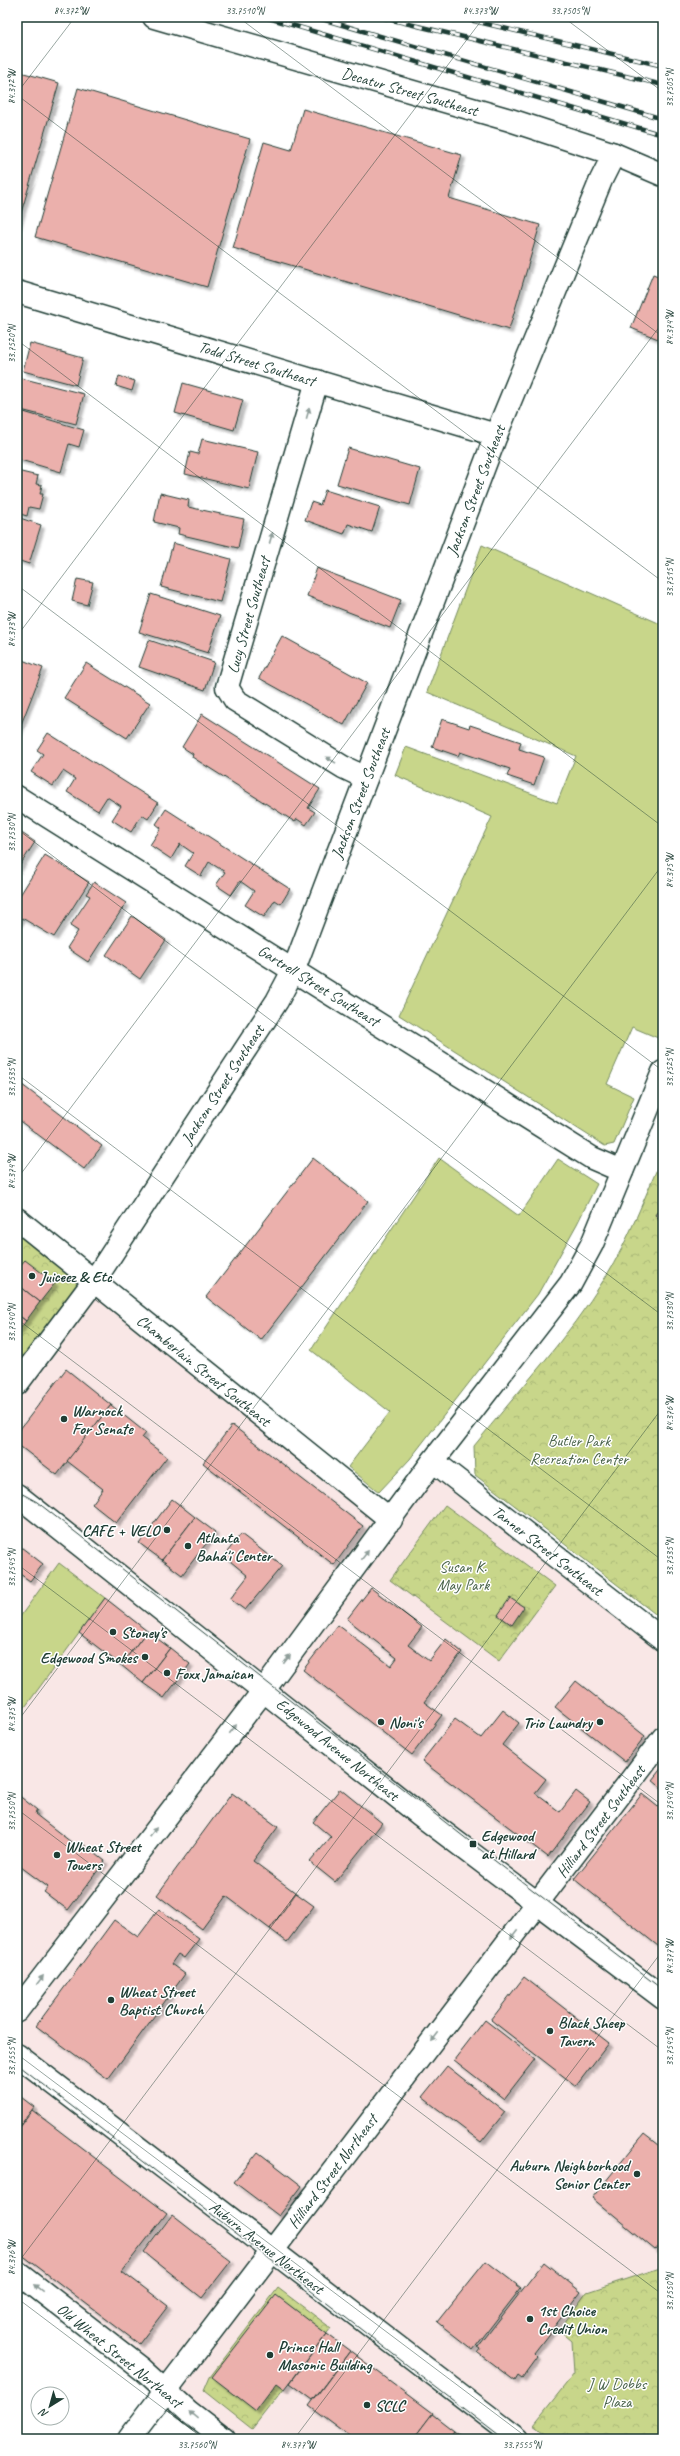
<svg xmlns="http://www.w3.org/2000/svg" width="680" height="2456" font-family="Caveat,sans-serif">
<style>
.built{fill:#f9e7e6}
.grass{fill:#c8d68a;stroke:#748a5f}
.forest{fill:url(#forest-crowns);stroke:#748a5f}
.building{fill:#ebb0ac;stroke:#1f3d34;filter:url(#shadow)}
.lines{fill:none;stroke-linecap:round;stroke-linejoin:round}
.minor-casing{stroke:#1f3d34;stroke-width:25}
.major-casing{stroke:#1f3d34;stroke-width:25}
.minor{stroke:#fff;stroke-width:22}
.major{stroke:#fff;stroke-width:22}
.tram{stroke:#1f3d34;stroke-width:1}
.rail-casing{stroke:#1f3d34;stroke-width:4.5}
.rail{stroke:#fff;stroke-width:3;stroke-dasharray:9;stroke-linecap:butt}
.oneway{fill:#8f9e9a}
.ticks{fill:none;stroke:#1f3d34;stroke-width:1;stroke-opacity:0.45}
.poi-dot{fill:#1f3d34;stroke:#fff;stroke-width:1.5}
.labels{text-anchor:middle;stroke-width:3;stroke-linejoin:round;paint-order:stroke}
.street-label{font-size:16px;fill:#1f3d34;stroke:#fff}
.poi-label{font-size:16px;font-weight:bold;fill:#1f3d34;stroke:#fff;text-anchor:start}
.park-label{font-size:16px;fill:#49634a;stroke:#fff}
.neatline{fill:none;stroke:#1f3d34;stroke-width:1.5}
.ticks-label{font-size:10px;text-anchor:middle;fill:#1f3d34}
</style>
<defs>
<pattern id="forest-crowns" width="20" height="18" patternUnits="userSpaceOnUse"><rect width="20" height="18" fill="#c8d68a"/><path d="M2 6a3 3 0 1 1 6 0M12 15a3 3 0 1 1 6 0" fill="none" stroke="#abb978"/></pattern>
<filter id="shadow"><feDropShadow dx="3.5" dy="3.5" stdDeviation="1" flood-color="#0004"/></filter>
</defs>
<rect width="100%" height="100%" fill="#fff"/>
<filter id="ink" filterUnits="userSpaceOnUse"><feTurbulence type="fractalNoise" baseFrequency=".025" numOctaves="2"/><feDisplacementMap in="SourceGraphic" scale="8" xChannelSelector="R" yChannelSelector="G"/><feConvolveMatrix kernelMatrix="1 2 1 2 8 2 1 2 1" color-interpolation-filters="sRGB"/></filter>
<g filter="url(#ink)">
<!-- built -->
<polygon class="built" points="17,1220 391,1520 433,1461 663,1630 663,2439 223,2439 17,2282"/>
<!-- grass -->
<g class="grass">
<polygon points="482,545 663,625 663,1026 658,1038 632,1027 607,1084 634,1097 614,1144 605,1146 399,1015 492,817 395,775 406,747 557,803 576,756 427,692"/>
<polygon points="439,1158 519,1216 558,1159 597,1184 577,1224 538,1294 410,1459 379,1492 348,1467 390,1412 311,1350"/>
<polygon points="59,1563 105,1598 17,1718 17,1621"/>
</g>
<!-- forest -->
<g class="forest">
<path d="M 663,1155 L 663,1620 L 475,1475 L 474,1446 C 518,1391 568,1338 605,1278 C 629,1240 645,1196 663,1155 Z"/>
<polygon points="17,1220 94,1281 17,1380"/>
<polygon points="445,1505 555,1586 499,1661 390,1580"/>
<polygon points="663,2267 663,2439 555,2439 534,2424 574,2374 572,2341 559,2330 587,2292"/>
<polygon points="278,2288 331,2328 252,2429 204,2391 210,2377"/>
</g>
<!-- building -->
<g class="building">
<polygon points="17,71 59,83 17,227"/>
<polygon points="78,88 250,139 207,287 35,237"/>
<polygon points="303,109 462,155 449,198 540,225 509,330 233,248 264,142 291,150"/>
<polygon points="653,274 663,278 663,341 631,328"/>
<polygon points="30,343 83,358 76,385 23,371"/>
<polygon points="119,376 135,381 132,391 116,386"/>
<polygon points="17,377 84,394 76,424 17,409"/>
<polygon points="183,383 243,400 234,430 175,413"/>
<polygon points="17,410 84,430 79,447 69,444 61,472 17,459"/>
<polygon points="202,439 258,452 249,489 185,474 190,452 198,454"/>
<polygon points="348,448 420,469 410,505 337,484"/>
<polygon points="17,471 38,476 36,484 42,485 40,494 43,494 39,509 29,507 27,516 17,513"/>
<polygon points="325,490 380,507 372,532 348,524 344,534 305,520 311,502 320,505"/>
<polygon points="160,493 189,500 188,507 244,519 238,548 178,534 179,528 154,522"/>
<polygon points="17,517 41,525 29,564 17,560"/>
<polygon points="173,543 231,559 220,602 161,587"/>
<polygon points="317,568 401,600 390,628 307,596"/>
<polygon points="77,579 93,582 87,605 72,601"/>
<polygon points="151,594 220,616 208,653 139,632"/>
<polygon points="282,636 367,683 344,725 259,678"/>
<polygon points="149,640 214,662 205,690 139,667"/>
<polygon points="17,658 43,668 17,735"/>
<polygon points="86,663 150,703 127,738 64,698"/>
<polygon points="202,714 320,789 308,808 315,812 306,825 297,819 295,822 192,757 193,754 182,747"/>
<polygon points="442,719 469,728 470,725 521,742 519,749 544,757 534,785 507,776 510,769 460,752 458,756 432,747"/>
<polygon points="48,733 158,803 148,819 142,815 131,832 112,820 121,806 107,797 98,811 67,792 75,779 63,771 53,786 31,772 43,754 37,750"/>
<polygon points="166,809 290,889 281,904 275,900 264,917 245,905 254,891 240,881 231,895 216,885 225,872 209,862 201,876 185,866 193,853 180,844 171,859 150,845 161,828 156,824"/>
<polygon points="17,830 35,842 17,870"/>
<polygon points="45,855 89,882 54,937 22,918 17,924 17,900"/>
<polygon points="94,882 126,903 88,962 67,948 78,931 70,926 90,896 86,894"/>
<polygon points="132,916 166,940 140,979 106,955"/>
<polygon points="17,1081 102,1146 84,1169 17,1119"/>
<polygon points="313,1158 368,1201 261,1340 206,1297"/>
<polygon points="663,1203 663,1222 655,1215"/>
<polygon points="25,1260 55,1283 40,1302 17,1284 17,1269"/>
<polygon points="17,1284 40,1302 26,1321 17,1314"/>
<polygon points="17,1314 26,1321 17,1333"/>
<polygon points="66,1369 111,1405 57,1475 17,1444 17,1433"/>
<polygon points="111,1405 146,1433 142,1438 167,1457 116,1523 92,1504 103,1489 67,1461"/>
<polygon points="232,1425 363,1526 334,1565 203,1463"/>
<polygon points="172,1499 195,1517 162,1560 139,1543"/>
<polygon points="195,1517 215,1532 182,1575 162,1560"/>
<polygon points="241,1534 282,1566 245,1610 230,1599 248,1576 224,1556"/>
<polygon points="17,1544 43,1564 30,1581 17,1572"/>
<polygon points="371,1588 422,1627 408,1645 429,1661 446,1639 462,1652 424,1702 442,1715 412,1755 303,1670 338,1625 391,1666 397,1658 347,1619"/>
<polygon points="105,1598 147,1631 121,1665 79,1633"/>
<polygon points="510,1598 524,1607 512,1625 498,1615"/>
<polygon points="147,1631 170,1648 143,1683 121,1665"/>
<polygon points="170,1648 190,1664 164,1698 143,1683"/>
<polygon points="576,1681 645,1736 625,1762 555,1707"/>
<polygon points="503,1710 519,1723 502,1745 546,1779 535,1793 560,1812 576,1791 590,1802 548,1857 422,1761 455,1719 481,1738"/>
<polygon points="663,1766 663,1789 652,1780"/>
<polygon points="340,1789 382,1823 335,1882 310,1862 331,1837 313,1822"/>
<polygon points="232,1793 278,1827 253,1861 296,1893 270,1929 226,1896 202,1929 157,1895"/>
<polygon points="17,1794 37,1810 35,1814 80,1849 83,1844 105,1861 68,1910 44,1892 48,1887 17,1864"/>
<polygon points="642,1794 663,1811 663,1950 574,1879"/>
<polygon points="296,1893 314,1906 287,1942 270,1929"/>
<polygon points="159,1909 199,1939 184,1958 178,1954 171,1964 185,1974 108,2079 36,2026 114,1920 138,1937"/>
<polygon points="524,1977 609,2043 576,2086 491,2020"/>
<polygon points="485,2020 535,2059 504,2099 454,2060"/>
<polygon points="447,2066 505,2112 481,2142 422,2097"/>
<polygon points="17,2094 34,2107 17,2130"/>
<polygon points="32,2110 167,2213 122,2271 168,2306 139,2344 17,2251 17,2130"/>
<polygon points="644,2134 663,2149 663,2241 655,2250 592,2198"/>
<polygon points="258,2152 302,2186 279,2216 234,2182"/>
<polygon points="172,2215 231,2261 202,2298 144,2252"/>
<polygon points="486,2261 521,2288 473,2350 437,2322"/>
<polygon points="544,2262 581,2292 534,2353 538,2357 522,2379 518,2376 515,2381 478,2353 481,2349 478,2347"/>
<polygon points="276,2295 327,2334 285,2389 277,2383 256,2411 212,2377"/>
<polygon points="327,2334 350,2351 313,2400 290,2383"/>
<polygon points="350,2351 433,2413 413,2439 353,2439 309,2406"/>
<polygon points="432,2414 454,2431 448,2439 413,2439"/>
<polygon points="454,2431 464,2439 448,2439"/>
</g>
<g class="lines">
<!-- minor casing -->
<g class="minor-casing">
<g id="minor">
<polyline points="17,292 496,435"/>
<polyline points="317,381 227,687 235,700 343,767 366,778"/>
<polyline points="17,797 592,1158 622,1171"/>
<polyline points="17,1219 391,1520"/>
<polyline points="17,1384 94,1281 277,1001 294,969 496,435 601,180 614,154"/>
<polyline points="433,1461 663,1640"/>
<polyline points="17,2011 264,1690 433,1461 571,1283 592,1244 663,1072"/>
<polyline points="17,2055 518,2439"/>
<polyline points="17,2272 142,2369 189,2412 224,2439"/>
<polyline points="129,2439 663,1738"/>
</g>
</g>
<!-- major casing -->
<g class="major-casing">
<g id="major">
<polyline points="154,17 510,120 614,154 663,175"/>
<polyline points="17,1495 419,1814 663,1998"/>
</g>
</g>
<!-- minor -->
<use href="#minor" class="minor"/>
<!-- major -->
<use href="#major" class="major"/>
<!-- tram -->
<g class="tram">
<polyline points="17,1491 37,1502 473,1844 663,1990"/>
<polyline points="17,2064 503,2439"/>
</g>
<!-- rail casing -->
<g class="rail-casing">
<g id="rail">
<polyline points="265,17 663,135"/>
<polyline points="315,17 663,119"/>
<polyline points="380,17 663,85"/>
<polyline points="457,17 663,66"/>
</g>
</g>
<!-- rail -->
<use href="#rail" class="rail"/>
</g>
<!-- one-way arrows -->
<defs><path id="oneway-solid" d="M-6-.8H1V-3.2L6.5 0L1 3.2V.8H-6Z"/></defs>
<g class="oneway">
<use href="#oneway-solid" transform="translate(308 413) rotate(-74)"/>
<use href="#oneway-solid" transform="translate(271 538) rotate(-74)"/>
<use href="#oneway-solid" transform="translate(331 760) rotate(-148)"/>
<use href="#oneway-solid" transform="translate(365 1555) rotate(-53)"/>
<use href="#oneway-solid" transform="translate(287 1659) rotate(-53)"/>
<use href="#oneway-solid" transform="translate(233 1729) rotate(-52)"/>
<use href="#oneway-solid" transform="translate(153 1832) rotate(-52)"/>
<use href="#oneway-solid" transform="translate(514 1934) rotate(127)"/>
<use href="#oneway-solid" transform="translate(40 1980) rotate(-53)"/>
<use href="#oneway-solid" transform="translate(435 2037) rotate(127)"/>
<use href="#oneway-solid" transform="translate(38 2288) rotate(-142)"/>
<use href="#oneway-solid" transform="translate(193 2415) rotate(-141)"/>
</g>
</g>
<!-- ticks -->
<path class="ticks" d="M 238,17 L 663,337M 563,17 L 663,92M 17,93 L 75,17M 17,95 L 663,582M 17,340 L 663,827M 17,585 L 663,1071M 17,636 L 484,17M 17,829 L 663,1316M 17,1074 L 663,1561M 17,1179 L 663,322M 17,1319 L 663,1806M 17,1564 L 663,2051M 17,1722 L 663,864M 17,1809 L 663,2295M 17,2054 L 529,2439M 17,2264 L 663,1407M 17,2298 L 204,2439M 294,2439 L 663,1950"/>
<!-- markers -->
<g class="poi-dot">
<circle cx="32" cy="1276" r="4"/>
<circle cx="64" cy="1419" r="4"/>
<circle cx="167" cy="1530" r="4"/>
<circle cx="188" cy="1546" r="4"/>
<circle cx="113" cy="1632" r="4"/>
<circle cx="145" cy="1657" r="4"/>
<circle cx="167" cy="1673" r="4"/>
<circle cx="381" cy="1722" r="4"/>
<circle cx="600" cy="1722" r="4"/>
<rect x="469" y="1840" width="8" height="8" rx="2"/>
<circle cx="57" cy="1855" r="4"/>
<circle cx="111" cy="2000" r="4"/>
<circle cx="550" cy="2031" r="4"/>
<circle cx="637" cy="2174" r="4"/>
<circle cx="530" cy="2319" r="4"/>
<circle cx="270" cy="2355" r="4"/>
<circle cx="367" cy="2405" r="4"/>
</g>
<g class="labels">
<!-- street labels -->
<g class="street-label">
<text transform="translate(410 91) rotate(16)" y="6">Decatur Street Southeast</text>
<text transform="translate(257 363) rotate(17)" y="6">Todd Street Southeast</text>
<text transform="translate(475 490) rotate(-69)" y="6">Jackson Street Southeast</text>
<text transform="translate(248 615) rotate(-74)" y="6">Lucy Street Southeast</text>
<text transform="translate(360 793) rotate(-69)" y="6">Jackson Street Southeast</text>
<text transform="translate(319 985) rotate(32)" y="6">Gartrell Street Southeast</text>
<text transform="translate(222 1084) rotate(-57)" y="6">Jackson Street Southeast</text>
<text transform="translate(204 1370) rotate(39)" y="6">Chamberlain Street Southeast</text>
<text transform="translate(548 1550) rotate(38)" y="6">Tanner Street Southeast</text>
<text transform="translate(338 1749) rotate(39)" y="6">Edgewood Avenue Northeast</text>
<text transform="translate(600 1821) rotate(-53)" y="6">Hilliard Street Southeast</text>
<text transform="translate(332 2171) rotate(-53)" y="6">Hilliard Street Northeast</text>
<text transform="translate(267 2247) rotate(38)" y="6">Auburn Avenue Northeast</text>
<text transform="translate(120 2355) rotate(39)" y="6">Old Wheat Street Northeast</text>
</g>
<!-- poi labels -->
<g class="poi-label">
<text x="40" y="1282">Juiceez &amp; Etc</text>
<text x="72" y="1416">Warnock<tspan x="72" dy="18">For Senate</tspan></text>
<text x="159" y="1536" text-anchor="end">CAFE + VELO</text>
<text x="196" y="1543">Atlanta<tspan x="196" dy="18">Bahá'í Center</tspan></text>
<text x="121" y="1638">Stoney's</text>
<text x="137" y="1663" text-anchor="end">Edgewood Smokes</text>
<text x="175" y="1679">Foxx Jamaican</text>
<text x="389" y="1728">Noni's</text>
<text x="592" y="1728" text-anchor="end">Trio Laundry</text>
<text x="481" y="1841">Edgewood<tspan x="481" dy="18">at Hillard</tspan></text>
<text x="65" y="1852">Wheat Street<tspan x="65" dy="18">Towers</tspan></text>
<text x="119" y="1997">Wheat Street<tspan x="119" dy="18">Baptist Church</tspan></text>
<text x="558" y="2028">Black Sheep<tspan x="558" dy="18">Tavern</tspan></text>
<text x="629" y="2171" text-anchor="end">Auburn Neighborhood<tspan x="629" dy="18">Senior Center</tspan></text>
<text x="538" y="2316">1st Choice<tspan x="538" dy="18">Credit Union</tspan></text>
<text x="278" y="2352">Prince Hall<tspan x="278" dy="18">Masonic Building</tspan></text>
<text x="375" y="2411">SCLC</text>
</g>
<!-- park labels -->
<g class="park-label">
<text x="579" y="1446">Butler Park<tspan x="579" dy="18">Recreation Center</tspan></text>
<text x="463" y="1572">Susan K.<tspan x="463" dy="18">May Park</tspan></text>
<text x="617" y="2389">J W Dobbs<tspan x="617" dy="18">Plaza</tspan></text>
</g>
</g>
<!-- margin -->
<rect width="680" height="2456" fill="none" stroke="#fff" stroke-width="44"/>
<!-- north arrow -->
<g transform="translate(50 2406) rotate(217)"><circle r="19" fill="#ffffff" stroke="#a5b1ae"/>
<path d="M0-3L7 15L0 10L-7 15Z" fill="#1f3d34"/>
<text y="-6" font-size="11" font-weight="bold" text-anchor="middle" fill="#1f3d34">N</text>
</g>
<rect x="22" y="22" width="636" height="2412" class="neatline"/>
<g class="ticks-label">
<text x="71" y="14">84.372°W</text>
<text x="245" y="14">33.7510°N</text>
<text x="480" y="14">84.373°W</text>
<text x="570" y="14">33.7505°N</text>
<text transform="translate(11 87) rotate(-90)" y="4">84.372°W</text>
<text transform="translate(669 88) rotate(-90)" y="4">33.7505°N</text>
<text transform="translate(669 328) rotate(-90)" y="4">84.374°W</text>
<text transform="translate(11 344) rotate(-90)" y="4">33.7520°N</text>
<text transform="translate(669 578) rotate(-90)" y="4">33.7515°N</text>
<text transform="translate(11 630) rotate(-90)" y="4">84.373°W</text>
<text transform="translate(11 833) rotate(-90)" y="4">33.7530°N</text>
<text transform="translate(669 871) rotate(-90)" y="4">84.375°W</text>
<text transform="translate(669 1068) rotate(-90)" y="4">33.7525°N</text>
<text transform="translate(11 1078) rotate(-90)" y="4">33.7535°N</text>
<text transform="translate(11 1172) rotate(-90)" y="4">84.374°W</text>
<text transform="translate(669 1312) rotate(-90)" y="4">33.7530°N</text>
<text transform="translate(11 1323) rotate(-90)" y="4">33.7540°N</text>
<text transform="translate(669 1414) rotate(-90)" y="4">84.376°W</text>
<text transform="translate(669 1557) rotate(-90)" y="4">33.7535°N</text>
<text transform="translate(11 1568) rotate(-90)" y="4">33.7545°N</text>
<text transform="translate(11 1715) rotate(-90)" y="4">84.375°W</text>
<text transform="translate(669 1802) rotate(-90)" y="4">33.7540°N</text>
<text transform="translate(11 1812) rotate(-90)" y="4">33.7550°N</text>
<text transform="translate(669 1957) rotate(-90)" y="4">84.377°W</text>
<text transform="translate(669 2047) rotate(-90)" y="4">33.7545°N</text>
<text transform="translate(11 2057) rotate(-90)" y="4">33.7555°N</text>
<text transform="translate(11 2258) rotate(-90)" y="4">84.376°W</text>
<text transform="translate(669 2292) rotate(-90)" y="4">33.7550°N</text>
<text x="197" y="2448">33.7560°N</text>
<text x="298" y="2448">84.377°W</text>
<text x="522" y="2448">33.7555°N</text>
</g>
</svg>
